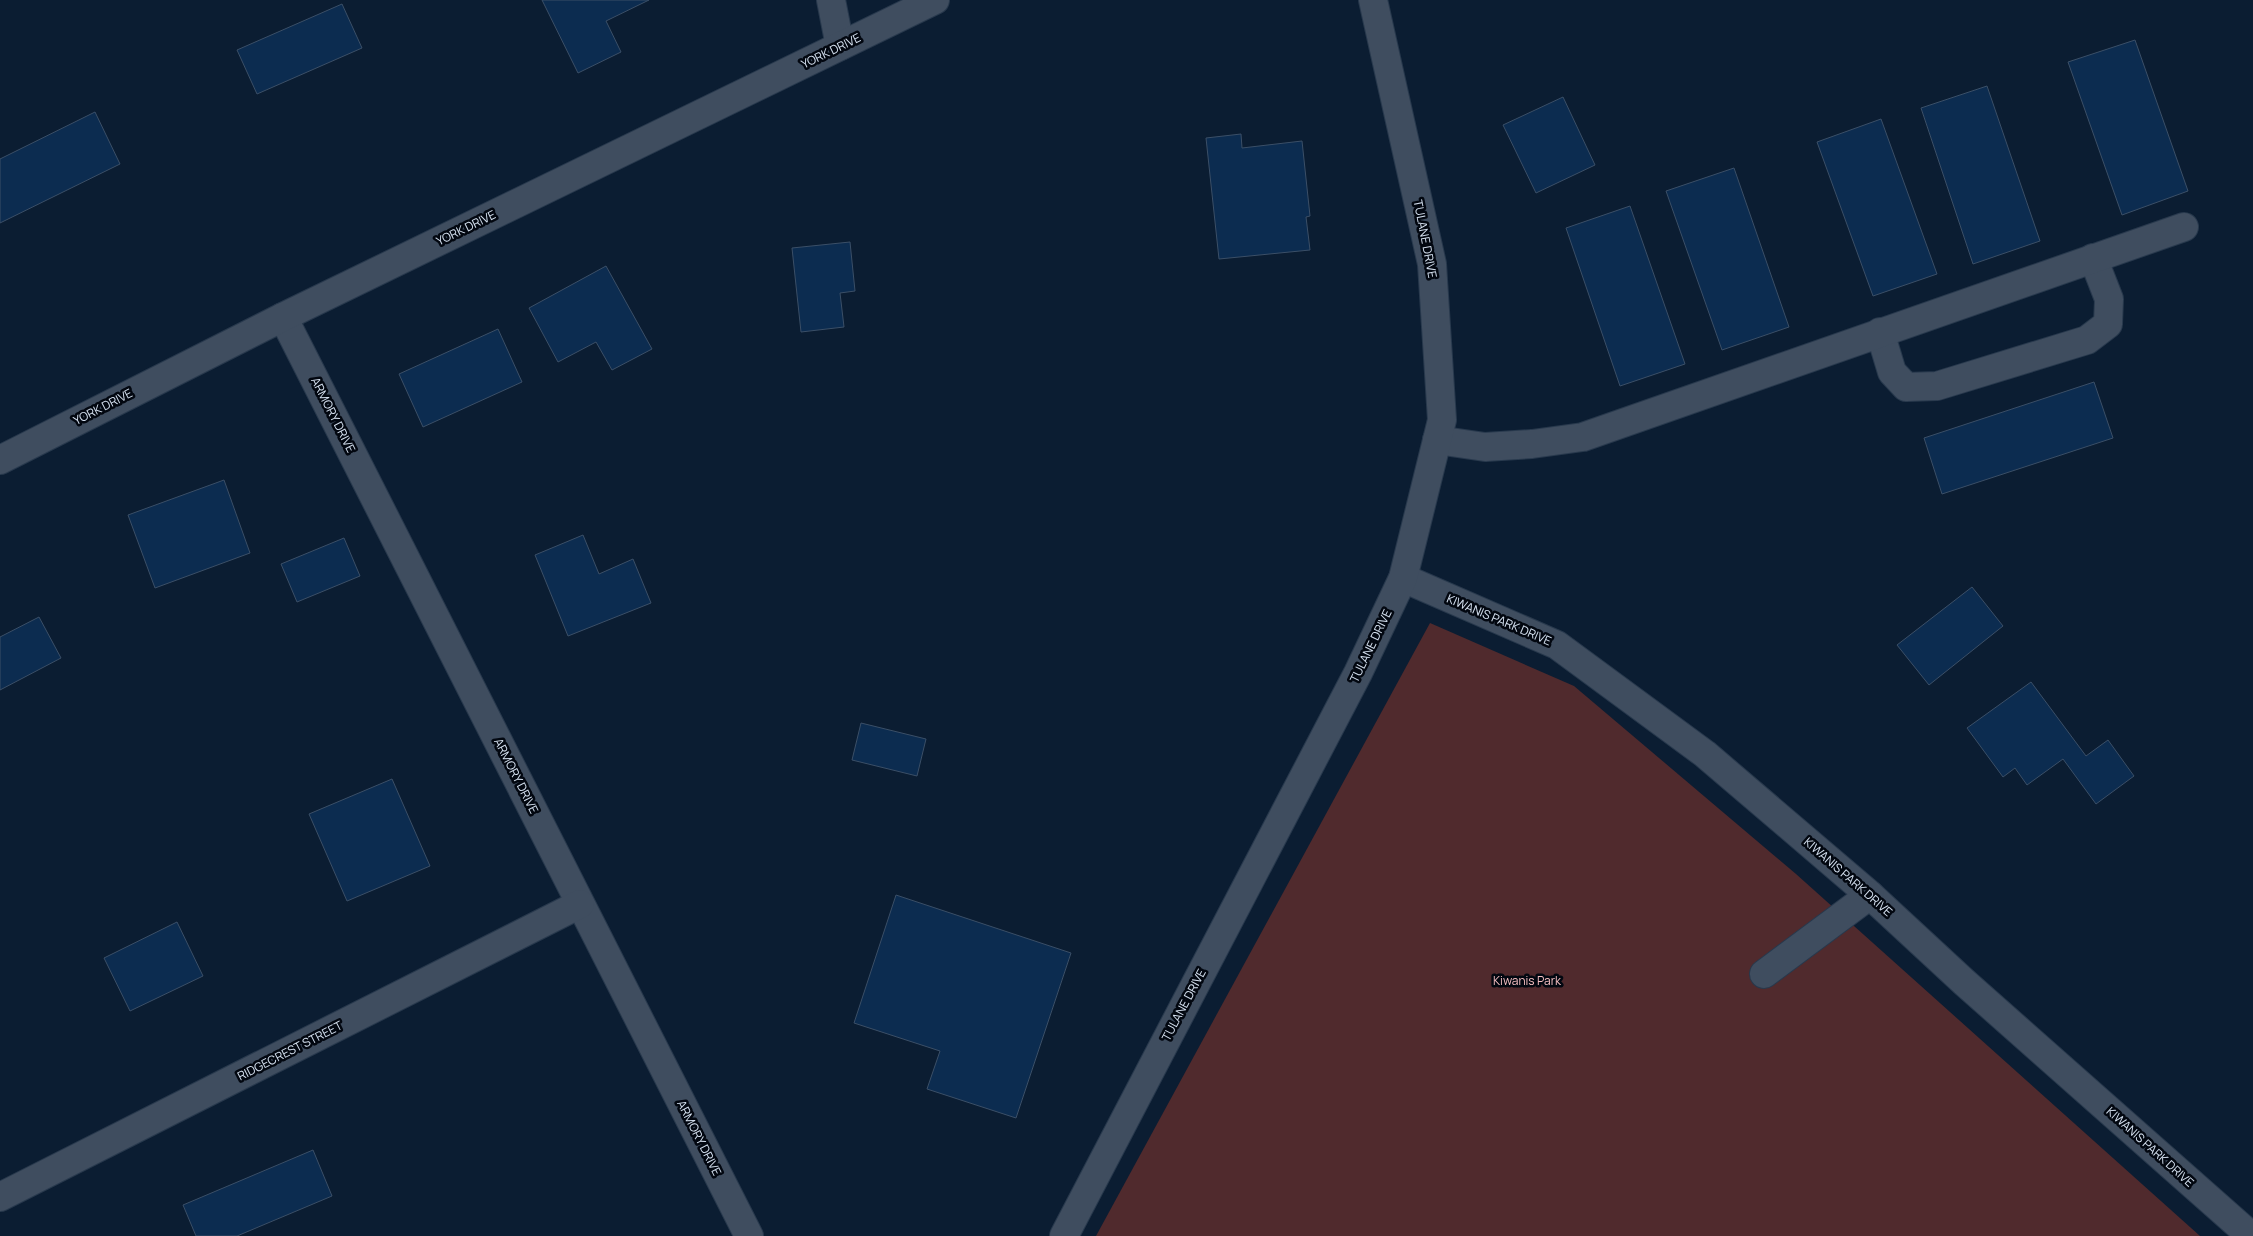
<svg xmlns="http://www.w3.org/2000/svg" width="2253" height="1236" font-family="Manrope,sans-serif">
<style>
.green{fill:#502a2d}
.building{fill:#0c2c50;stroke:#3b4f67}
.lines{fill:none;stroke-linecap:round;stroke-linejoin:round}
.minor-casing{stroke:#28394d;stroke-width:30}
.minor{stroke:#3f4d5f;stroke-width:28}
.labels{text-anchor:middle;stroke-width:5;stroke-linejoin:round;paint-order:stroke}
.street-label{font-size:12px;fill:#d8e4f3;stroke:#020710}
.park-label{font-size:12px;fill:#f5bec1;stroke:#020710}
</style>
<rect width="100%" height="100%" fill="#0b1d32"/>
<!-- green -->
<polygon class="green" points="1430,623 1574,686 1796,874 2200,1236 1096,1236"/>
<!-- building -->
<g class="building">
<polygon points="542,0 649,0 606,21 621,52 578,73"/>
<polygon points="342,4 362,48 257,94 237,50"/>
<polygon points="2135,40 2188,191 2122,215 2068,62"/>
<polygon points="1987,86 2040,241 1973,264 1921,108"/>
<polygon points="1563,97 1595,165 1536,193 1503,125"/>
<polygon points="95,112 120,164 0,223 0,159"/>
<polygon points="1881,119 1937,274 1873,296 1817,142"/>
<polygon points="1241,134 1242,148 1302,141 1310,216 1306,217 1310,250 1219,259 1206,138"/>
<polygon points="1734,168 1789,327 1722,350 1666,191"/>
<polygon points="1630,206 1685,364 1620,386 1566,228"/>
<polygon points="850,242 855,291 840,293 844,327 801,332 792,248"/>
<polygon points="606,266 652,349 612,370 596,342 558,362 529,308"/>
<polygon points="498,329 522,382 423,427 399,374"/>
<polygon points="2094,382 2113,438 1942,494 1924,438"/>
<polygon points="224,480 250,553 155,588 128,515"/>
<polygon points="583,535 599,574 633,559 651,603 568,636 535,555"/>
<polygon points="344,538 360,576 297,602 281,564"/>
<polygon points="1972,587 2003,626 1929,685 1897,645"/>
<polygon points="39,617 61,658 0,690 0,637"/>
<polygon points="2031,682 2086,756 2108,740 2134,776 2096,804 2063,759 2027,785 2015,768 2003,777 1967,728"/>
<polygon points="861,723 926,739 917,776 852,760"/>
<polygon points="392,779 430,866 347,901 309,814"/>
<polygon points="896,895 1071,953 1016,1118 927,1089 940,1051 854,1023"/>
<polygon points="177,922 203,976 130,1011 104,958"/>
<polygon points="313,1150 332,1196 237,1236 196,1236 183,1205"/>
</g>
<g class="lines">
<!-- minor casing -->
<g class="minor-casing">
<g id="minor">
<polyline points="831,0 840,46"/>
<polyline points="283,317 749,1236"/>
<polyline points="1880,332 1892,372 1906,387 1937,386 2087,340 2108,324 2109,299 2093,258"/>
<polyline points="1437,440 1485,447 1532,444 1583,437 2184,227"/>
<polyline points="0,460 283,317 935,0"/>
<polyline points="1403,578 1557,645 1705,754 1870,895 1964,982 2251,1236"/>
<polyline points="1764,974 1870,895"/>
<polyline points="0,1197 580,904"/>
<polyline points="1064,1236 1358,673 1403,578 1442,420 1432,264 1373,0"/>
</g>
</g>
<!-- minor -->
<use href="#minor" class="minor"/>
</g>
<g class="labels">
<!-- street labels -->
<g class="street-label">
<text transform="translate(831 51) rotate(-26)" y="4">YORK DRIVE</text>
<text transform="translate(466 228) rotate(-26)" y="4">YORK DRIVE</text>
<text transform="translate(1425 239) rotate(79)" y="4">TULANE DRIVE</text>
<text transform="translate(103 407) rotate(-27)" y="4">YORK DRIVE</text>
<text transform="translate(333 415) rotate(63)" y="4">ARMORY DRIVE</text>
<text transform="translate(1499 620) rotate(23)" y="4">KIWANIS PARK DRIVE</text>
<text transform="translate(1371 646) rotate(-64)" y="4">TULANE DRIVE</text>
<text transform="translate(516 776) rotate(63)" y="4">ARMORY DRIVE</text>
<text transform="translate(1848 877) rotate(41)" y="4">KIWANIS PARK DRIVE</text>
<text transform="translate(1184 1005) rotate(-62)" y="4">TULANE DRIVE</text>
<text transform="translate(290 1051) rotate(-27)" y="4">RIDGECREST STREET</text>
<text transform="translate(699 1138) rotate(63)" y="4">ARMORY DRIVE</text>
<text transform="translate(2150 1147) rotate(42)" y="4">KIWANIS PARK DRIVE</text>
</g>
<!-- park labels -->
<g class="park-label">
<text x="1527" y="985">Kiwanis Park</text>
</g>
</g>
</svg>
